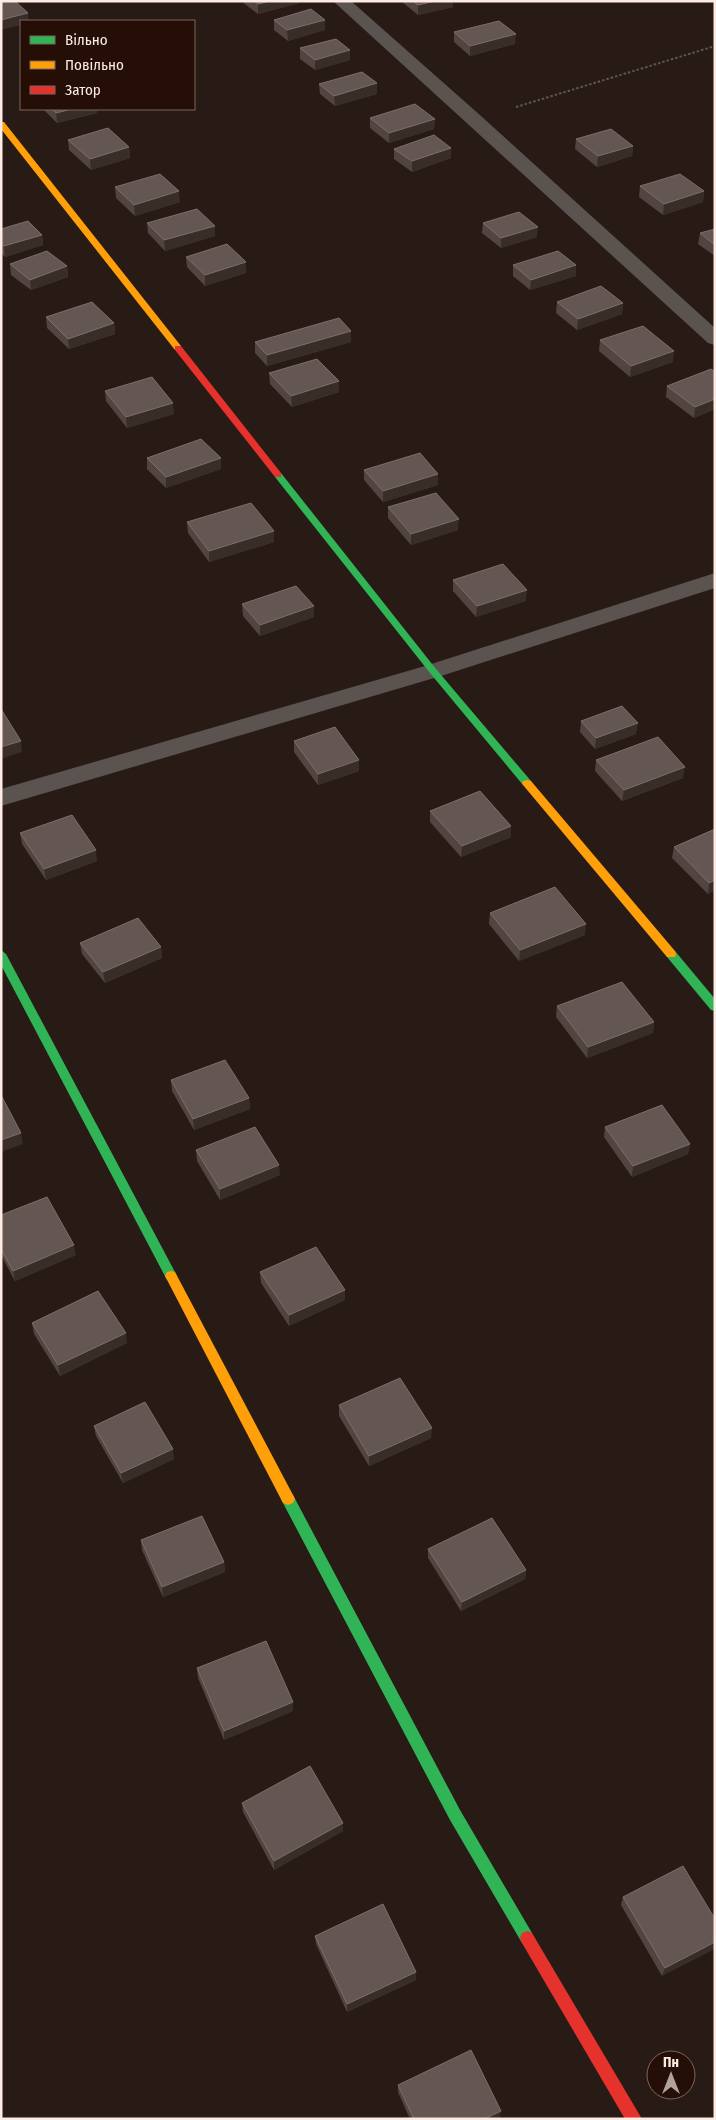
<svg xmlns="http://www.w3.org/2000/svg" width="716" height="2120" font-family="'Fira Sans Condensed',sans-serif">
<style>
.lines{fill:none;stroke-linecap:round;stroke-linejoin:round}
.path{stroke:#5e5652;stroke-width:2;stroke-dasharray:2.5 2;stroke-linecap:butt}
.street{fill:#5b5350;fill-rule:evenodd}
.fast{fill:#30b455;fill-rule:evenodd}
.slow{fill:#ff9f0a;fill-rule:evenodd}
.jam{fill:#e5322d;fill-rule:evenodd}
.wall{fill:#524541}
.shaded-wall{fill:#392d28}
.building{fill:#645753;stroke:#7c6e6a}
</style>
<rect width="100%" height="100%" fill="#281a15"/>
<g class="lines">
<!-- path -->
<polyline class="path" points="516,107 715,46"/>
<!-- street -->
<g class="street">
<polygon points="333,1 351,1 481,116 715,328 715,345 708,343"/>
<polygon points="715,573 715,588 441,676 1,806 1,789 425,666"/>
</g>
<!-- fast -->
<g class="fast">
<polygon points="278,472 281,473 436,669 531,781 532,783 531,785 523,785 430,673 275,477 275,473"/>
<polygon points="1,950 6,954 175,1272 177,1276 175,1280 171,1281 167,1280 1,965"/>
<polygon points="671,950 675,951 715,999 715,1011 711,1010 667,957 666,954 667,951"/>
<polygon points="288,1493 293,1495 460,1810 532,1933 534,1938 532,1943 527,1945 522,1943 450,1820 283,1503 281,1499 283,1495"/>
</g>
<!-- slow -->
<g class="slow">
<polygon points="1,122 4,122 181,346 181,350 175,350 1,129"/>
<polygon points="527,780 531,781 675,951 676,954 675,957 667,957 523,785 522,783 523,781"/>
<polygon points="171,1271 175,1272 293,1495 295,1499 293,1503 288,1505 283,1503 165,1276 167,1272"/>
</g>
<!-- jam -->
<g class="jam">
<polygon points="175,346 181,346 281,473 281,477 275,477 175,350"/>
<polygon points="527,1931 532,1933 642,2119 625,2119 522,1943 520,1938 522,1933"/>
</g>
</g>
<!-- wall -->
<g class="wall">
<polygon points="241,1 299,1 299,3 258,14"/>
<polygon points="401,1 453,1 453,7 418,15"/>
<polygon points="274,20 325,30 288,41 274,30"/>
<polygon points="454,32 515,44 470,56 454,42"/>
<polygon points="300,48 350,50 350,60 315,70 300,59"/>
<polygon points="377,83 377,94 335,106 320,94 319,84"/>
<polygon points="43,109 97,109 97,113 57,123"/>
<polygon points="370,118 435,119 434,129 389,143 370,128"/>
<polygon points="576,139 633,146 632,156 597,167 575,149"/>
<polygon points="68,140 129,147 130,158 91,170 69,150"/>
<polygon points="451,148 451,158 412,172 394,159 394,149"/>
<polygon points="640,186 704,191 703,202 663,215 639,197"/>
<polygon points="115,187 180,202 135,216 116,198"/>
<polygon points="147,223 215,236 165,251 148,233"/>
<polygon points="483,223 537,237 501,248 482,233"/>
<polygon points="1,229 42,235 43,245 5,257 1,253"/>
<polygon points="715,229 715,256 698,244 700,233"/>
<polygon points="186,257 246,262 246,273 205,286 187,267"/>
<polygon points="10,264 67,266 68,277 31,290 11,275"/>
<polygon points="513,265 576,276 530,290 513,276"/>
<polygon points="557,302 623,303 622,314 577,330 556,313"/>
<polygon points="46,317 114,323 115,334 69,349 47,328"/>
<polygon points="351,331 351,342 267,366 255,353 255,342"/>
<polygon points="600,340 673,362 630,377 599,351"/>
<polygon points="715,372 715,409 694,418 666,397 667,386"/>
<polygon points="269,373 339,381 339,392 292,407 270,384"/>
<polygon points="105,391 174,414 127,428 106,401"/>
<polygon points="147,458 221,458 221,469 166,488 147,469"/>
<polygon points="364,470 438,485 383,502 364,480"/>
<polygon points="388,507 458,530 411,545 388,518"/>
<polygon points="187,522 274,542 209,562 188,533"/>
<polygon points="453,580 526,601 476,617 453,591"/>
<polygon points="242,604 314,606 314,617 260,636 243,616"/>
<polygon points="581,721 636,734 595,749 580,732"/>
<polygon points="294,741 359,771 318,785 294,752"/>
<polygon points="596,760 683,778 622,801 595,771"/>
<polygon points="430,811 511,826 511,837 461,857 430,822"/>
<polygon points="715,829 715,890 708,894 672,858 674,847"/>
<polygon points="20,833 97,861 46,880 22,844"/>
<polygon points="490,913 585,935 519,961 489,924"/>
<polygon points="80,943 161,947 162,958 105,983 82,954"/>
<polygon points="557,1006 654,1022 653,1033 587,1058 556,1017"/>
<polygon points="171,1080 249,1098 250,1109 194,1130 172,1091"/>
<polygon points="605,1127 690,1144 688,1154 632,1177 604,1137"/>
<polygon points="196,1150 280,1175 220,1200 197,1161"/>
<polygon points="1,1215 76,1255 15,1281 1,1255"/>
<polygon points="260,1272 345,1290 345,1300 289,1326 261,1283"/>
<polygon points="32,1323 127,1343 60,1376 34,1334"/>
<polygon points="339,1405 431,1438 369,1466 339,1416"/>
<polygon points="94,1426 174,1459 123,1483 96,1436"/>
<polygon points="141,1540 224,1562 225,1572 163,1597 142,1550"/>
<polygon points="428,1549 526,1570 525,1579 461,1611 428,1558"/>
<polygon points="197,1668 293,1702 293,1711 224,1740 198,1678"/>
<polygon points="242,1803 343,1823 343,1831 274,1870 243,1812"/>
<polygon points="623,1897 715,1919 662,1976 621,1905"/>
<polygon points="315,1936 416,1972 416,1980 347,2012 316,1944"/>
<polygon points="398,2085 500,2118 498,2119 410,2119 398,2092"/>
</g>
<!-- shaded-wall -->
<g class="shaded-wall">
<polygon points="270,1 299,1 299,3 258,14 258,4"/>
<polygon points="435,1 453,1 453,7 418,15 418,5"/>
<polygon points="28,13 29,21 21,21 21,25 1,30 1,20"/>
<polygon points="325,20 325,30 288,41 287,30"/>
<polygon points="516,34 515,44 470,56 470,46"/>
<polygon points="350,50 350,60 315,70 315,60"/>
<polygon points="377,83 377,94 335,106 334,96"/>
<polygon points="72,109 97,109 97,113 57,123 56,113"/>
<polygon points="435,119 434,129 389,143 389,133"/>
<polygon points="633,146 632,156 597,167 598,156"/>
<polygon points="129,147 130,158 91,170 90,159"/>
<polygon points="451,148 451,158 412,172 412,161"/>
<polygon points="179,191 180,202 135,216 134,205"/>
<polygon points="704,191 703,202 663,215 664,204"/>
<polygon points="215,226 215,236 165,251 164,240"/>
<polygon points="538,227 537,237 501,248 501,238"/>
<polygon points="42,235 43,245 5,257 4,246"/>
<polygon points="246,262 246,273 205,286 205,275"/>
<polygon points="576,265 576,276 530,290 531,280"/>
<polygon points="67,266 68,277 31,290 30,280"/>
<polygon points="623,303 622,314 577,330 578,319"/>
<polygon points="114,323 115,334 69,349 68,339"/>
<polygon points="351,331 351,342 267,366 267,355"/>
<polygon points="674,351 673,362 630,377 631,366"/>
<polygon points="339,381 339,392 292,407 291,396"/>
<polygon points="715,399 715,409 694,418 695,407"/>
<polygon points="173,403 174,414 127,428 126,417"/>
<polygon points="221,458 221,469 166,488 166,477"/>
<polygon points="438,474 438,485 383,502 383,491"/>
<polygon points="459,519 458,530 411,545 411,534"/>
<polygon points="274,531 274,542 209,562 209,551"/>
<polygon points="527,590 526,601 476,617 477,606"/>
<polygon points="314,606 314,617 260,636 260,625"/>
<polygon points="638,723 636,734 595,749 596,738"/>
<polygon points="21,741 22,752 1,759 1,747"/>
<polygon points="359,760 359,771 318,785 318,774"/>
<polygon points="685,767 683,778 622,801 624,790"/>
<polygon points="511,826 511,837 461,857 462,846"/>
<polygon points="96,850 97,861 46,880 44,869"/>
<polygon points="715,880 715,890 708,894 709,883"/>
<polygon points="586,924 585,935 519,961 520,950"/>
<polygon points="161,947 162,958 105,983 103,972"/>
<polygon points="654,1022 653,1033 587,1058 588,1047"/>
<polygon points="249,1098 250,1109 194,1130 193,1119"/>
<polygon points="21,1133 23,1144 1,1152 1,1140"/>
<polygon points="690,1144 688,1154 632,1177 633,1166"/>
<polygon points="279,1165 280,1175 220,1200 220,1189"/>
<polygon points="74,1245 76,1255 15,1281 13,1271"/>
<polygon points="345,1290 345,1300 289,1326 289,1315"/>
<polygon points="126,1333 127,1343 60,1376 58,1365"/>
<polygon points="432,1428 431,1438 369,1466 369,1456"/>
<polygon points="173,1449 174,1459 123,1483 121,1473"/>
<polygon points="224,1562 225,1572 163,1597 162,1587"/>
<polygon points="526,1570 525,1579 461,1611 462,1602"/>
<polygon points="293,1702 293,1711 224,1740 224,1731"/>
<polygon points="343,1823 343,1831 274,1870 274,1861"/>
<polygon points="715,1942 715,1949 662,1976 665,1968"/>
<polygon points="416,1972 416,1980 347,2012 347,2004"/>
<polygon points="501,2111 500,2118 498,2119 484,2119"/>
</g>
<!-- building -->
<g class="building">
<polygon points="1,1 15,1 28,13 1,20"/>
<polygon points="254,1 270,1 258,4"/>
<polygon points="413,1 435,1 418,5"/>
<polygon points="311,9 325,20 287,30 274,20"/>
<polygon points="499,21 516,34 470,46 454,32"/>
<polygon points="336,39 350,50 315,60 300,48"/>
<polygon points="362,72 377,83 334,96 319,84"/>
<polygon points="415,104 435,119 389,133 370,118"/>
<polygon points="52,109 72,109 56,113"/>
<polygon points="108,128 129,147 90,159 68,140"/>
<polygon points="611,129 633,146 598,156 576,139"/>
<polygon points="434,135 451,148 412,161 394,149"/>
<polygon points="160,174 179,191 134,205 115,187"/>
<polygon points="680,174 704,191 664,204 640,186"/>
<polygon points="197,209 215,226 164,240 147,223"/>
<polygon points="519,212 538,227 501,238 483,223"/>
<polygon points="28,221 42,235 4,246 1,244 1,229"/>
<polygon points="715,229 715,245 700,233"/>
<polygon points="227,244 246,262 205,275 186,257"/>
<polygon points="47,251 67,266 30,280 10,264"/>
<polygon points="558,251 576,265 531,280 513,265"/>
<polygon points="601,286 623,303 578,319 557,302"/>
<polygon points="92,302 114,323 68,339 46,317"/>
<polygon points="339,318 351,331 267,355 255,342"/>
<polygon points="643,326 674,351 631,366 600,340"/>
<polygon points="317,359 339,381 291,396 269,373"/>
<polygon points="711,369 715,372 715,399 695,407 667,386"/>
<polygon points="152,377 173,403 126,417 105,391"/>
<polygon points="201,439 221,458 166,477 147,458"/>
<polygon points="420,453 438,474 383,491 364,470"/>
<polygon points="436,493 459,519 411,534 388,507"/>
<polygon points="251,503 274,531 209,551 187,522"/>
<polygon points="503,564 527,590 477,606 453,580"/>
<polygon points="296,586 314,606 260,625 242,604"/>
<polygon points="622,706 638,723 596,738 581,721"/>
<polygon points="1,709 21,741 1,747"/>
<polygon points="335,727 359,760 318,774 294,741"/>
<polygon points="658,737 685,767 624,790 596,760"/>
<polygon points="480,791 511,826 462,846 430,811"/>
<polygon points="72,815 96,850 44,869 20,833"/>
<polygon points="715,829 715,880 709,883 674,847"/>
<polygon points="555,887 586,924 520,950 490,913"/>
<polygon points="138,918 161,947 103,972 80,943"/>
<polygon points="622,982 654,1022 588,1047 557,1006"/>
<polygon points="225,1060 249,1098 193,1119 171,1080"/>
<polygon points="1,1095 21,1133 1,1140"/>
<polygon points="662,1105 690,1144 633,1166 605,1127"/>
<polygon points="255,1127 279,1165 220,1189 196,1150"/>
<polygon points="47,1197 74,1245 13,1271 1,1249 1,1215"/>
<polygon points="316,1247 345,1290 289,1315 260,1272"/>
<polygon points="98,1291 126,1333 58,1365 32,1323"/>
<polygon points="400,1378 432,1428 369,1456 339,1405"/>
<polygon points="145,1402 173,1449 121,1473 94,1426"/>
<polygon points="202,1516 224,1562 162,1587 141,1540"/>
<polygon points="492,1518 526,1570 462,1602 428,1549"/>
<polygon points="266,1641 293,1702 224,1731 197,1668"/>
<polygon points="310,1766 343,1823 274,1861 242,1803"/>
<polygon points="683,1866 715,1919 715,1942 665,1968 623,1897"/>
<polygon points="383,1904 416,1972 347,2004 315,1936"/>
<polygon points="471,2050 501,2111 484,2119 414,2119 398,2085"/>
</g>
<!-- border -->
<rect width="716" height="2120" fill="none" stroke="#fdebe4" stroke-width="5"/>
<!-- legend -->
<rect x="20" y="20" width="175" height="90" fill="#250e05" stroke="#7b665e"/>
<rect x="30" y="36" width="25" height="8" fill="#30b455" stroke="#7b665e"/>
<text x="65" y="45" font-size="15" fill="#fdebe4">Вільно</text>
<rect x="30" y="61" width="25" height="8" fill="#ff9f0a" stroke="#7b665e"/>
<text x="65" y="70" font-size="15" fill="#fdebe4">Повільно</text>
<rect x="30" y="86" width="25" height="8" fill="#e5322d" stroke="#7b665e"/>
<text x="65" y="95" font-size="15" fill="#fdebe4">Затор</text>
<!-- north arrow -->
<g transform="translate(671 2075)"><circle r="24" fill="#250e05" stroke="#7b665e"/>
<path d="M0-4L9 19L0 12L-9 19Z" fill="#b2a29c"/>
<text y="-8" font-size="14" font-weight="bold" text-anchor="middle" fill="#fdebe4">Пн</text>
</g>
</svg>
